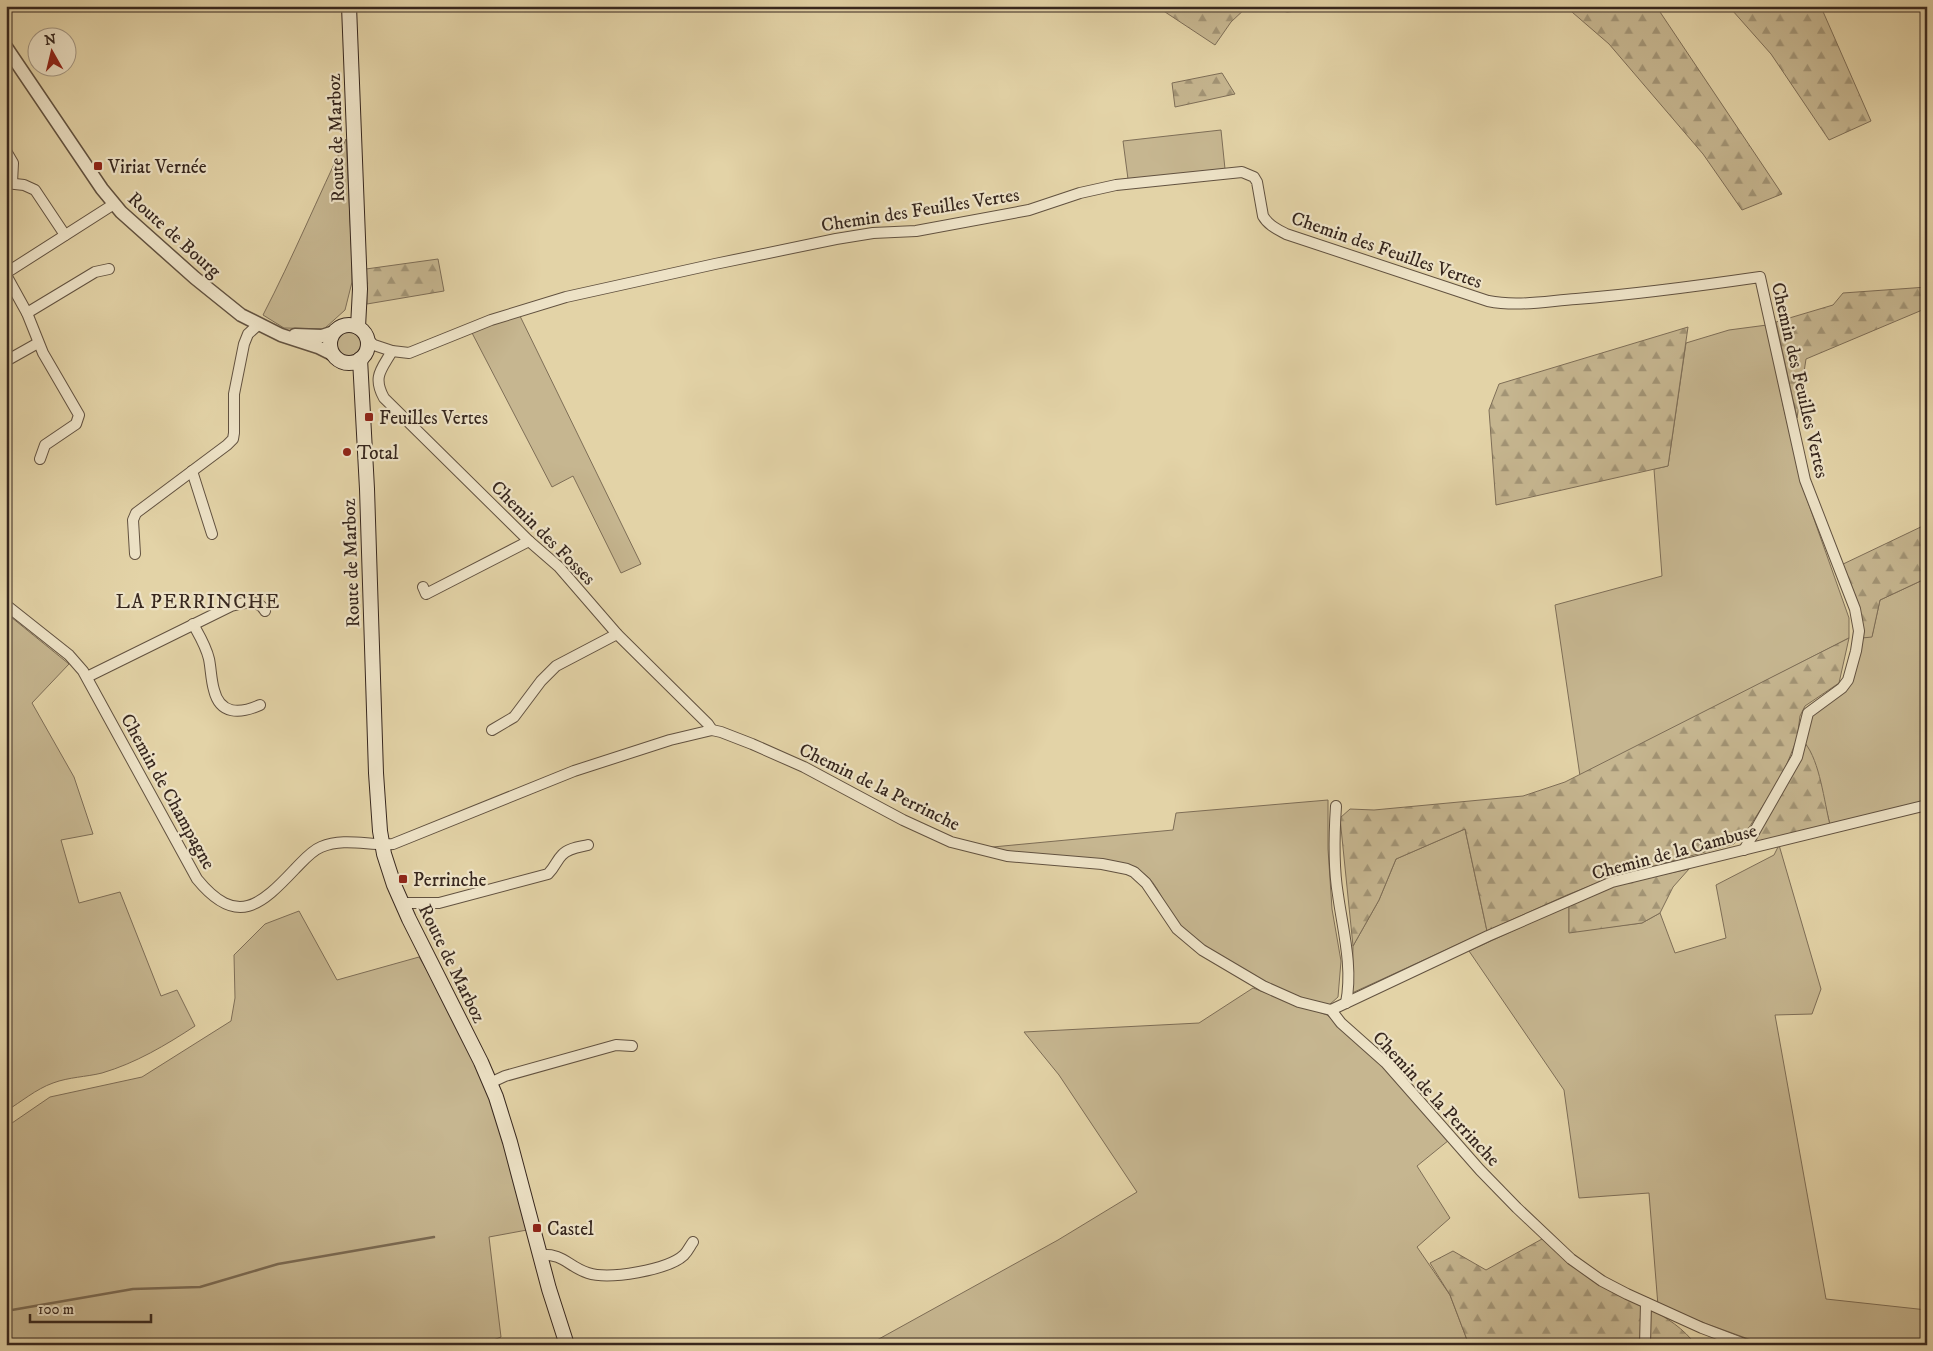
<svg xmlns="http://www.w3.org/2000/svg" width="1933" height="1351" font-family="'IM FELL DW Pica',serif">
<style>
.green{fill:#c6b690;stroke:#7e6e57}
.forest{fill:url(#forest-firs);stroke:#7e6e57}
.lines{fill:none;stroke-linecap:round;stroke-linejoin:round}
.stream{stroke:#7b6b54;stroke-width:2.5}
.minor-casing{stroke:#625240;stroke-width:12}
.tertiary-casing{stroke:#625240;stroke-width:15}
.secondary-casing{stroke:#37271e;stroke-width:16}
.minor{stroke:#ede2c6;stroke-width:10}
.tertiary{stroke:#ede2c6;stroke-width:12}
.secondary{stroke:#ede2c6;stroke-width:14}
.poi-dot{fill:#8f2418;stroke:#ede2c6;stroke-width:2}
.labels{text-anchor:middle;stroke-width:4.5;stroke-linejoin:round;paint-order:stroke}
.street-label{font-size:19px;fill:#37271e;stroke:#ede2c6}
.poi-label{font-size:19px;fill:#37271e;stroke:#ede2c6;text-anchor:start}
.neighbourhood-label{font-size:20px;letter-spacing:1px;fill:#37271e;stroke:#ede2c6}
</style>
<defs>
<pattern id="forest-firs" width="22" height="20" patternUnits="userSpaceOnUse" patternTransform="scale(1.25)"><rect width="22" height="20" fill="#c6b690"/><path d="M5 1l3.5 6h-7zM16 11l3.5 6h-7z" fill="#a29475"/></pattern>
</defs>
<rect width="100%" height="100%" fill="#e3d3a7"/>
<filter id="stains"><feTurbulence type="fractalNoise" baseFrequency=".004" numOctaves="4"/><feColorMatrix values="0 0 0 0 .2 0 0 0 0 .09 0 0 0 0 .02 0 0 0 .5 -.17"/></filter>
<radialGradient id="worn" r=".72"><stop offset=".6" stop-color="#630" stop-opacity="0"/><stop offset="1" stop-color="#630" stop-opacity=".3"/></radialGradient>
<!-- green -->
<g class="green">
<polygon points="1221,130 1225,169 1128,179 1123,141"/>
<path d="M 346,139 L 352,258 L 352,282 L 345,310 L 324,329 L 284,328 L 263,315 C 293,257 318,197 346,139 Z"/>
<polygon points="519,314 641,564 621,573 573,476 552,487 471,331"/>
<polygon points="1767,325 1783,405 1803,488 1849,618 1849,638 1580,776 1555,605 1662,576 1654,469 1668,466 1686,343 1729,330"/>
<circle cx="348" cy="343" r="13"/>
<polygon points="1927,578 1927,800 1830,825 1817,771 1805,743 1810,718 1815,711 1842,692 1862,638 1872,636 1880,600"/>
<path d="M 6,613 L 69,664 L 32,703 L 74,777 L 93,834 L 61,840 L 79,903 L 120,892 L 161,996 L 177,990 L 195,1026 C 166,1045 136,1063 102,1073 C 86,1077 69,1077 53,1083 C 36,1089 21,1102 6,1111 Z"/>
<path d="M 1328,800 L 1328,849 L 1332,909 L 1341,961 L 1338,997 L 1328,1006 C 1284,994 1213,960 1181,928 C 1167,914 1162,891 1148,877 C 1143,872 1134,869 1128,866 L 982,848 L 1173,830 L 1176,813 Z"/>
<polygon points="1465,829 1487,931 1352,993 1353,946 1379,900 1396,859"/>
<polygon points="1779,845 1821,989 1812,1014 1775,1015 1826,1299 1927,1310 1927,1345 1765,1345 1658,1306 1649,1193 1579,1198 1564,1090 1469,951 1569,905 1569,932 1642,923 1660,913 1675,953 1726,938 1716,885 1774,855"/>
<path d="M 299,911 L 337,980 L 419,957 C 441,994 464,1032 480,1072 C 500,1123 513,1177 527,1230 L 489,1237 L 501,1337 L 481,1345 L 6,1345 L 6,1125 L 12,1123 L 50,1097 L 142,1077 L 231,1021 L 235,998 L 234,955 L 265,924 Z"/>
<polygon points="1253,988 1327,1015 1378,1059 1449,1140 1417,1166 1450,1218 1417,1247 1450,1295 1469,1345 868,1345 1058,1240 1137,1192 1059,1075 1024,1032 1199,1023"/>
</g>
<!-- forest -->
<g class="forest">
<polygon points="1156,6 1248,6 1231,22 1215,45"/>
<polygon points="1262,6 1332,6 1328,8 1287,12"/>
<polygon points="1565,6 1656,6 1782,194 1742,210 1703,154 1609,44"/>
<polygon points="1698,6 1821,7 1871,121 1829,140 1771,54 1732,10"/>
<polygon points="1222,73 1235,94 1175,107 1172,83"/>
<polygon points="438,259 444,291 367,304 366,269"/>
<polygon points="1927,287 1927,308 1806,359 1797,418 1776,322 1833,305 1843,293"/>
<polygon points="1688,327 1668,466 1496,505 1489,410 1499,384"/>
<polygon points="1927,524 1927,578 1880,600 1872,637 1862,638 1839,566"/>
<polygon points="1849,638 1839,683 1805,706 1800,716 1797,739 1782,776 1750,826 1734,844 1610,878 1567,895 1487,931 1465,829 1396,859 1379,900 1353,946 1340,818 1350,809 1374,810 1523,796 1565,782"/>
<path d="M 1805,743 C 1820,762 1824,801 1830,825 L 1754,842 Z"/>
<polygon points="1689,869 1673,887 1660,913 1642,923 1569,933 1569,905 1618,884"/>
<path d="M 1542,1239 C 1560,1253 1577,1270 1596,1282 C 1630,1302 1671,1312 1696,1345 L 1469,1345 L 1450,1295 L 1430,1263 L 1453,1251 L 1486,1270 Z"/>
</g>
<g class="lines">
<!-- stream -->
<polyline class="stream" points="6,1311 133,1289 200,1287 278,1264 434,1237"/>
<!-- minor casing -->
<g class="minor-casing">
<g id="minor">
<polyline points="6,151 13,163 12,183"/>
<polyline points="6,183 24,185 35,190 65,235"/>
<polyline points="6,273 114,204"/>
<polyline points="6,275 27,313 43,353 79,415 76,424 45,445 40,459"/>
<polyline points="27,313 95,272 109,269"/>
<path d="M 367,339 L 374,345 L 392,351 L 409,353 L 491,320 L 566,297 L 715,264 L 836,239 L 873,233 L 916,231 L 1029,210 L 1080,193 L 1116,185 L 1242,172 L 1254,177 L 1257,182 L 1263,216 C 1268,225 1277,229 1286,234 L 1488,301 C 1517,307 1547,301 1576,299 C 1638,294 1698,286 1760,277 L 1805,480 L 1855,609 L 1859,631 L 1856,651 L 1848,680 L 1842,688 L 1808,713 L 1797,757 L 1744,850"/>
<path d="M 392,351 C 382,369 372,376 384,398 L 529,541 L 559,567 L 617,634 L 708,724 L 712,730"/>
<polyline points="6,361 38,343"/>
<polyline points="192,471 212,534"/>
<polyline points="135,554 133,520 136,513 227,445 233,439 234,433 234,394 244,344 248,334 259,324"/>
<polyline points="423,587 426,594 529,541"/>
<path d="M 6,605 L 69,655 L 83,671 L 197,879 C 237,928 261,905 295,869 C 303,861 311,851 321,847 C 345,837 369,846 393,844 L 574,771 L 670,740 L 712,730 L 721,732 L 752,744 L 804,767 L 903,820 L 951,842 L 1007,856 L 1102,864 L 1127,869 L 1134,872 L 1146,883 L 1177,929 L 1202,950 L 1263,986 L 1299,1002 L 1331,1010 L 1341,1023 L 1386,1063 L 1480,1170 L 1517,1208 L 1571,1259 L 1602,1281 L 1627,1294 L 1702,1328 L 1747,1345"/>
<path d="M 193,624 C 199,635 206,646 209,659 C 211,669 211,680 214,690 C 220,715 240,714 260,705"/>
<path d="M 87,677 L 231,606 C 243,603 259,598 265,611"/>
<polyline points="492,730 514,717 541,681 556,666 617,634"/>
<path d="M 1336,806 C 1334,836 1333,865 1338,895 C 1343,931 1353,967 1346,1003"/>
<path d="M 402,903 L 439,903 L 548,874 C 556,866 556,861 562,855 C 568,848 580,847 588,845"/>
<polyline points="1331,1010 1488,936 1612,882 1927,805"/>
<polyline points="490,1083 505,1076 616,1045 632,1046"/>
<path d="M 539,1255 C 564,1253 567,1266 588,1273 C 609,1280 668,1270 684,1255 C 688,1251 690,1246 693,1242"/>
<polyline points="1645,1345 1646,1303"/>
</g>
</g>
<!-- tertiary casing -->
<g class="tertiary-casing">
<g id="tertiary">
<polyline points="6,47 102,189 121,212 195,278 241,315 281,335 318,347 332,354"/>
<polyline points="295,335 322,336 334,332"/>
</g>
</g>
<!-- secondary casing -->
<g class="secondary-casing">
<g id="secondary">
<polyline points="349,6 360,289 358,327"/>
<circle cx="349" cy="344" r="19"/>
<polyline points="360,359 367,489 376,773 380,831 384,854 394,885 409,919 481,1062 496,1097 510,1142 549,1289 567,1345"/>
</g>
</g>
<!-- minor -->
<use href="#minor" class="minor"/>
<!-- tertiary -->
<use href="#tertiary" class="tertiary"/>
<!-- secondary -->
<use href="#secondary" class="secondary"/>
</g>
<!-- markers -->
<g class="poi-dot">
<rect x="93" y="161" width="10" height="10" rx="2.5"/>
<rect x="364" y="412" width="10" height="10" rx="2.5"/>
<circle cx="347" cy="452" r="5"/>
<rect x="398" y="874" width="10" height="10" rx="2.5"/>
<rect x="532" y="1223" width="10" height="10" rx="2.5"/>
</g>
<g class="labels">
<!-- street labels -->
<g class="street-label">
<text transform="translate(335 138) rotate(-92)" y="7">Route de Marboz</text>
<text transform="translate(920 209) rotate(-9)" y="7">Chemin des Feuilles Vertes</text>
<text transform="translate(175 234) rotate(42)" y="7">Route de Bourg</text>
<text transform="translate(1387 249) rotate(19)" y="7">Chemin des Feuilles Vertes</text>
<text transform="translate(1801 380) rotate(77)" y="7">Chemin des Feuilles Vertes</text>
<text transform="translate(544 532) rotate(45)" y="7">Chemin des Fosses</text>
<text transform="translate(350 563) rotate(-92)" y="7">Route de Marboz</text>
<text transform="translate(880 786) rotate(26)" y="7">Chemin de la Perrinche</text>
<text transform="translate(169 791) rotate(61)" y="7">Chemin de Champagne</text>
<text transform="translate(1674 851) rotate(-15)" y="7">Chemin de la Cambuse</text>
<text transform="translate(453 963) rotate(64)" y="7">Route de Marboz</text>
<text transform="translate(1437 1098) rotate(47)" y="7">Chemin de la Perrinche</text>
</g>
<!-- poi labels -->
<g class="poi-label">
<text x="108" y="173">Viriat Vernée</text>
<text x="379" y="424">Feuilles Vertes</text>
<text x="357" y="459">Total</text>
<text x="413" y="886">Perrinche</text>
<text x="547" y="1235">Castel</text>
</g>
<!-- neighbourhood labels -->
<g class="neighbourhood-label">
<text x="198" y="608">LA PERRINCHE</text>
</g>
</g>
<!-- margin -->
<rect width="1933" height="1351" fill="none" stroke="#e3d3a7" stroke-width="25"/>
<rect x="8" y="8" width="1918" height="1336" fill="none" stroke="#37271e" stroke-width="2.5"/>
<rect x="12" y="12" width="1908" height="1326" fill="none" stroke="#37271e"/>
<!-- north arrow -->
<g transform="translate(52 52) rotate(352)"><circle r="24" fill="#ede2c6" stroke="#a49783"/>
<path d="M0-4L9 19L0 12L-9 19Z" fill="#8f2418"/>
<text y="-8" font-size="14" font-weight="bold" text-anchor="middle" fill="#37271e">N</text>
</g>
<!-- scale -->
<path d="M30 1314v8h121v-8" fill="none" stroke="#37271e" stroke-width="2.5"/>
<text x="38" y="1314" font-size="15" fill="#37271e" stroke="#ede2c6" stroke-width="4" paint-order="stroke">100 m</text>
<rect width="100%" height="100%" filter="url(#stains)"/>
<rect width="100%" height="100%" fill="url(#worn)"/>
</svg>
